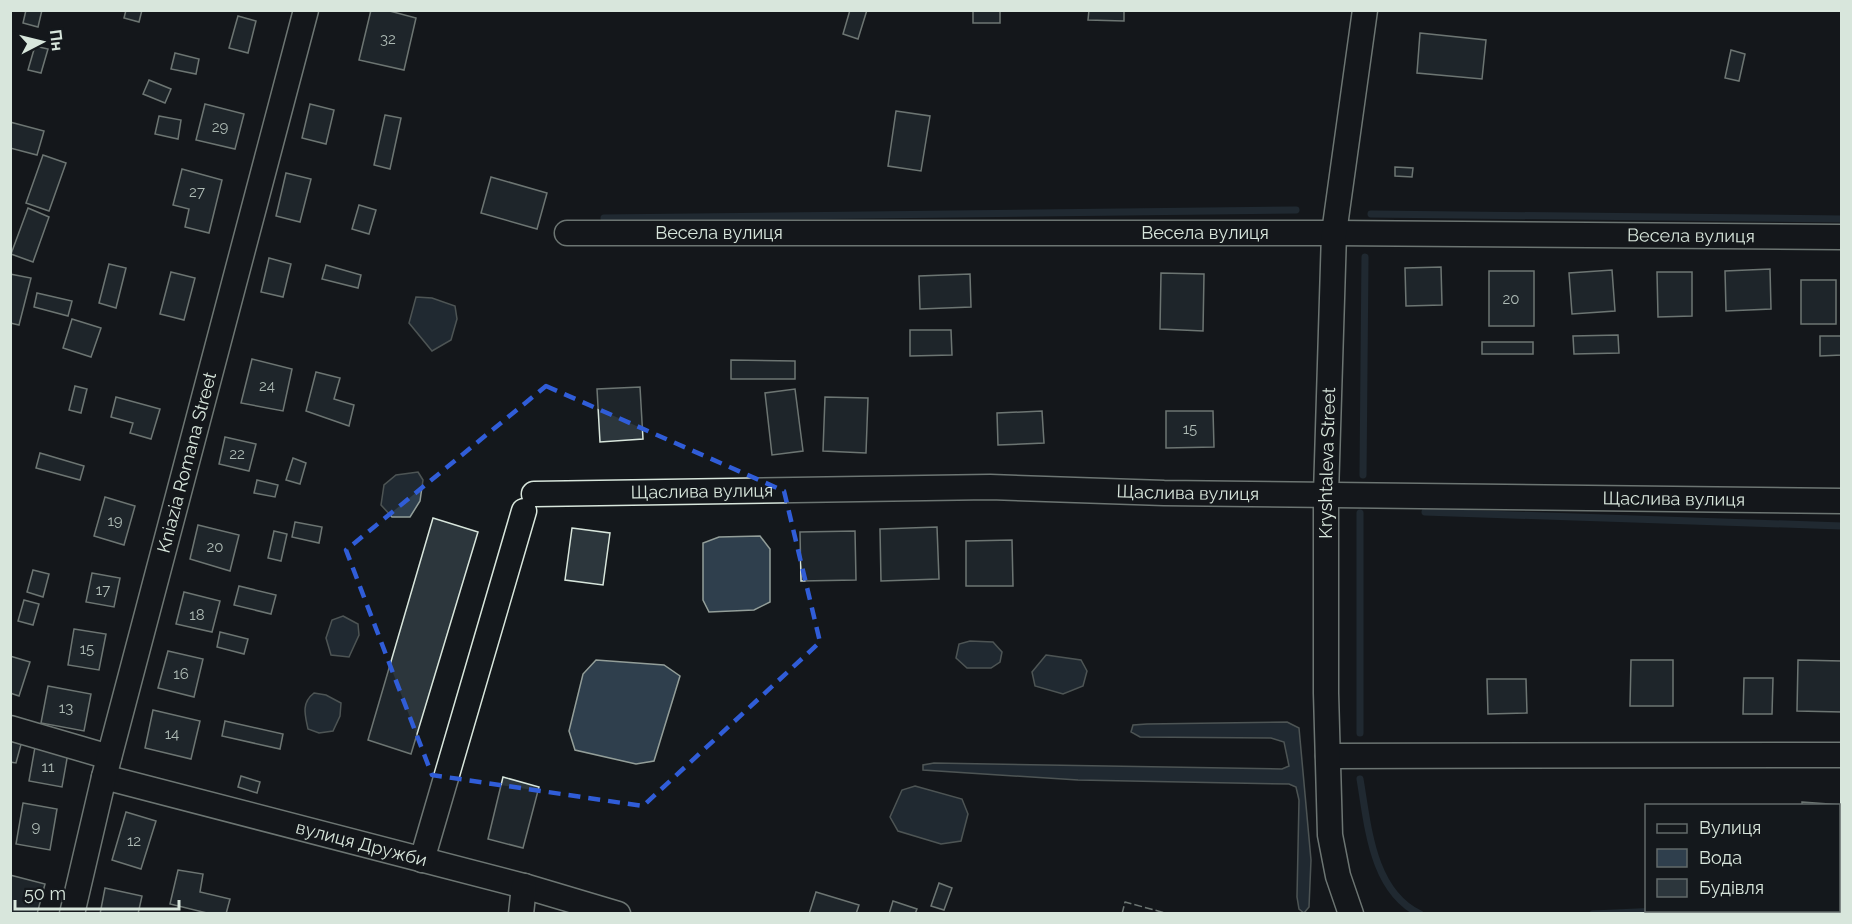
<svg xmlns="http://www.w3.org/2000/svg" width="1852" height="924" font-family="Raleway,sans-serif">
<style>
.water{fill:#2f3f4d;stroke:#939e99;stroke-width:1.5}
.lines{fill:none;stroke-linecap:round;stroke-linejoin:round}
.stream{stroke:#2f3f4d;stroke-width:7}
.building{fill:#2c363c;stroke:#d8e6dc;stroke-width:1.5}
.minor-casing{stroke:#d8e6dc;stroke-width:27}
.minor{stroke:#14181c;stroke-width:24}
.fence{stroke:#d8e6dc;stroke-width:1.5;stroke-dasharray:8 3;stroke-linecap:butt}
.marked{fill:none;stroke:#305dd8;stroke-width:4.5;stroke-dasharray:12 8;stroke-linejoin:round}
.labels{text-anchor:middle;stroke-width:4.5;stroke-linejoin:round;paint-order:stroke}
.number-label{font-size:15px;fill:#adbab4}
.street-label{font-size:18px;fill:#d8e6dc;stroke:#14181c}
</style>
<rect width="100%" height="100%" fill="#14181c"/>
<!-- water -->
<g class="water">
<polygon points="416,297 432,298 455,306 457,319 451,340 432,351 409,323"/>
<polygon points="418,472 423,480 420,501 410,517 392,517 381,505 384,485 396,475"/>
<polygon points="760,536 770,549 770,602 754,610 709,612 703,600 703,543 719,537"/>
<polygon points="343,616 358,624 359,635 349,657 331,655 326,638 332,620"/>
<polygon points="970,641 993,642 1002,652 1000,662 991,668 967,668 956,658 959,644"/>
<polygon points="1046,655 1081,660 1087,671 1083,686 1063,694 1035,686 1032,672"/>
<polygon points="596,660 664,665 680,676 654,761 636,764 575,750 569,731 583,674"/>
<path d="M 314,693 L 326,695 L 341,703 L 340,716 L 333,731 L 319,733 L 308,729 C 305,715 301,703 314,693 Z"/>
<polygon points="1287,722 1299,728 1311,860 1309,907 1304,913 1299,909 1297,897 1299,800 1296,787 1289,784 1078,780 923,770 923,765 934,763 1282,769 1289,766 1284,742 1271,738 1140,737 1131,732 1133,725 1147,724"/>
<polygon points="915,786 962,799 968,814 961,841 941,844 898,831 890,817 902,790"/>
</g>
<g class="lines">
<!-- stream -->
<g class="stream">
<polyline points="1371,214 1842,219"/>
<polyline points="604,218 1296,210"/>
<polyline points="1363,475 1365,257"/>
<polyline points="1425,512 1842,526"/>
<polyline points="1360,733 1360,513"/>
<path d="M 1360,779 C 1368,826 1372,891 1420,914"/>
<polyline points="1838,905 1842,905"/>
<polyline points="1593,914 1682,910"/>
</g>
</g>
<!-- building -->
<g class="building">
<polygon points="26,10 42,10 38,27 23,23"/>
<polygon points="126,10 142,10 139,22 124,18"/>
<polygon points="371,10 386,10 416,18 404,70 359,60"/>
<polygon points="850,10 867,10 858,39 843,34"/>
<rect x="973" y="10" width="27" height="13"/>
<polygon points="1089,10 1124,10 1124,21 1088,20"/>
<polygon points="238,16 256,21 248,53 229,48"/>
<polygon points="1420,33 1486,40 1482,79 1417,73"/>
<polygon points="35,46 48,49 41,73 28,70"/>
<polygon points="1731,50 1745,54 1739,81 1725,78"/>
<polygon points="175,53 199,59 196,74 171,69"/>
<polygon points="149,80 171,89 165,103 143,94"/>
<polygon points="205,104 244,114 235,149 196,140"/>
<polygon points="310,104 334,110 326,144 302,138"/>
<polygon points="896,111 930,116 921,171 888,166"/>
<polygon points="385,115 401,118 390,169 374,165"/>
<polygon points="159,116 181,120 178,139 155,134"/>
<polygon points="10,122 44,131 37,155 10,148"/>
<polygon points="43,155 66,163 49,211 26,203"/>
<polygon points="1395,167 1413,168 1412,177 1395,176"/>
<polygon points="182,169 222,180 209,233 185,227 189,209 173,205"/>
<polygon points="286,173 311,179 300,222 276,216"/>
<polygon points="491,177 547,193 537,229 481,213"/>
<polygon points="359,205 376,210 369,234 352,229"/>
<polygon points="28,208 49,217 33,262 11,254"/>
<polygon points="269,258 291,264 283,297 261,292"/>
<polygon points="109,264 126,268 116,308 99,303"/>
<polygon points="326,265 361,275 358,288 322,279"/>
<polygon points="1441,267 1442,305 1406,306 1405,268"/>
<polygon points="1770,269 1771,309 1726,311 1725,271"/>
<polygon points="1612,270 1615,311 1572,314 1569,273"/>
<rect x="1489" y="271" width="45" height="55"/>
<polygon points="171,272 195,278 184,320 160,314"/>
<polygon points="1657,272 1692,272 1692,316 1658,317"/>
<polygon points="1161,273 1204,274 1203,331 1160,329"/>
<polygon points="10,274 31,278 19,325 10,323"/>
<polygon points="970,274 971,307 920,309 919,276"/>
<rect x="1801" y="280" width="35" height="44"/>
<polygon points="37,293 72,301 68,316 34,307"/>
<polygon points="72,319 101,328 91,357 63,348"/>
<polygon points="910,330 951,330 952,355 910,356"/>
<polygon points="1618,335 1619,353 1574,354 1573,336"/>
<polygon points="1820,336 1842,336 1842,355 1820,356"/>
<rect x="1482" y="342" width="51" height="12"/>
<polygon points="252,359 292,369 283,411 241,403"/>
<polygon points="731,360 795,361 795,379 731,379"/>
<polygon points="316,372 340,378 334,399 354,405 349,426 306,411"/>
<polygon points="75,386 87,389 81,413 69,410"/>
<polygon points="640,387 643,439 600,442 597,389"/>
<polygon points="795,389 803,451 772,455 765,393"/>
<polygon points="116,397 160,409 151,439 130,433 133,423 111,417"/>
<polygon points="825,397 868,398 866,453 823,451"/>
<polygon points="1042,411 1044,443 998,445 997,413"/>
<polygon points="1166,411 1213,411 1214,447 1166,448"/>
<polygon points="225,437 256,444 249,471 219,464"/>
<polygon points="40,453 84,466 80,480 36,468"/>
<polygon points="293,458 306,463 300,484 286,480"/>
<polygon points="257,480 278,485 275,497 254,493"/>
<polygon points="105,497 135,506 124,545 94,536"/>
<polygon points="433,518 478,532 411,754 368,740"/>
<polygon points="295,522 322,527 319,543 292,537"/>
<polygon points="198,525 239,535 230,571 190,559"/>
<polygon points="937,527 939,579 881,581 880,529"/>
<polygon points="572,528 610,533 603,585 565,580"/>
<polygon points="274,531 287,534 281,561 268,558"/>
<polygon points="855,531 856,580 801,581 800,532"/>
<polygon points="1012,540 1013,586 966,586 966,541"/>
<polygon points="33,570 49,574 43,597 27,592"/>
<polygon points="92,573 120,578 114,607 86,602"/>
<polygon points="239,586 276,595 271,614 234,605"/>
<polygon points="184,592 220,601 212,632 176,624"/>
<polygon points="24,600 39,604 33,625 18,621"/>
<polygon points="74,629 106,634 99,670 68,665"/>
<polygon points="220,632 248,639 244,654 217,647"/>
<polygon points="168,651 203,659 194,697 158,688"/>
<polygon points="10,656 30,662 19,696 10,693"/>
<polygon points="1631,660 1673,660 1673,706 1630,706"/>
<polygon points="1798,660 1842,661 1842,712 1797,711"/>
<polygon points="1744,678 1773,678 1772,714 1743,714"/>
<polygon points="1487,679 1526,679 1527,713 1488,714"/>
<polygon points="48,686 91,694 84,731 41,723"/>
<polygon points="153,710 200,721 191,759 145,748"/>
<polygon points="225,721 283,734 280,749 222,736"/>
<polygon points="10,733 23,737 16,763 10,762"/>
<polygon points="35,747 68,753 62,787 29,781"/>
<polygon points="241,776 260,782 257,793 238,787"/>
<polygon points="503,777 539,787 523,848 488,839"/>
<polygon points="1802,802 1842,805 1842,852 1838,852 1838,806 1802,806"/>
<polygon points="23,803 57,809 50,850 16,844"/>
<polygon points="126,812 156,821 141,869 112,860"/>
<polygon points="178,870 203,874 200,892 230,899 226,914 211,914 170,904"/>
<polygon points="10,875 45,884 37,914 10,914"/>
<polygon points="939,883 952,888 944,910 931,906"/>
<polygon points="105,888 142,896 138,914 100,914"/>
<polygon points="816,892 859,905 856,914 809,914"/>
<polygon points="893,901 917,909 915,914 889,914"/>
</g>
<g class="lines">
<!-- minor casing -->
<g class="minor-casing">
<g id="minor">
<path id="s1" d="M 567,233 L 1334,233 L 1842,237"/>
<path id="s2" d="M 534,494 L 990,487 L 1164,493 L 1842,501"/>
<polyline points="10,728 109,757"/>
<polyline points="1328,756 1842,755"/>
<path id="s3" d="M 104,777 L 524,886 L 618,914"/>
<polyline points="422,860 524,511"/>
<path id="s4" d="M 72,914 L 104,777 L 306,10"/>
<polyline points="521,914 524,886"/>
<path id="s5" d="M 1351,914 L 1338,876 L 1330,835 L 1326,693 L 1326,494 L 1334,233 L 1365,10"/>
</g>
</g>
<!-- minor -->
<use href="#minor" class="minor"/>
<!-- fence -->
<polyline class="fence" points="1122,914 1125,902 1169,914"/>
</g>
<!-- marked area -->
<path d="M0 0H1852V924H0ZM 546,386 L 784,491 L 820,642 L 643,806 L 432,775 L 346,550 Z" fill="#14181c" fill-opacity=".55" fill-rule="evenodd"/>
<path class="marked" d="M 546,386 L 784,491 L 820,642 L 643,806 L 432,775 L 346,550 Z"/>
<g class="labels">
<!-- number labels -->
<g class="number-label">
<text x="388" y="44">32</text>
<text x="220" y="132">29</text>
<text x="197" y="197">27</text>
<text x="1511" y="304">20</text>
<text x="267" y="391">24</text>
<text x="1190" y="434">15</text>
<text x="237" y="459">22</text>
<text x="115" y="526">19</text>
<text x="215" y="552">20</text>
<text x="103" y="595">17</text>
<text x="197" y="620">18</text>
<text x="87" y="654">15</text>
<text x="181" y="679">16</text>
<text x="66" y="713">13</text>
<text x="172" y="739">14</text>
<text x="48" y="772">11</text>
<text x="36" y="832">9</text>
<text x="134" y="846">12</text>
</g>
<!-- street labels -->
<g class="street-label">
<text dy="6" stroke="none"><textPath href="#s1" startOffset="152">Весела вулиця</textPath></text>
<text dy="6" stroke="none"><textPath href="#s1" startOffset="638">Весела вулиця</textPath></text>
<text dy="6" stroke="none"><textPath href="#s1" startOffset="1124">Весела вулиця</textPath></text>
<text dy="6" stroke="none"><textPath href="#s4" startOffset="466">Kniazia Romana Street</textPath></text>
<text dy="6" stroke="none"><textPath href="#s5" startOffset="454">Kryshtaleva Street</textPath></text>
<text dy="6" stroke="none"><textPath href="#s2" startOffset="168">Щаслива вулиця</textPath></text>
<text dy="6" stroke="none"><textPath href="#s2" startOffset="654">Щаслива вулиця</textPath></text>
<text dy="6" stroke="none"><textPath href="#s2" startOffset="1140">Щаслива вулиця</textPath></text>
<text dy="6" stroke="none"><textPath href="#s3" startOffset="266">вулиця Дружби</textPath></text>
</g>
</g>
<!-- border -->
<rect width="1852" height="924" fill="none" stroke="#d8e6dc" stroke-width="24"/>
<!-- legend -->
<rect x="1645" y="804" width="195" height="108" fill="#14181c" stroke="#626a69" stroke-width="1.5"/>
<rect x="1657" y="824" width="30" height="9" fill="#14181c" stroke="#626a69" stroke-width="1.5"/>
<text x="1699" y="834" font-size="18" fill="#d8e6dc">Вулиця</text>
<rect x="1657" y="849" width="30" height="18" fill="#2f3f4d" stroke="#626a69" stroke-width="1.5"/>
<text x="1699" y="864" font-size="18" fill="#d8e6dc">Вода</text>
<rect x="1657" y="879" width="30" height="18" fill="#2c363c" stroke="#626a69" stroke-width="1.5"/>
<text x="1699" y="894" font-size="18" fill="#d8e6dc">Будівля</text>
<!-- north arrow -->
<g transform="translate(42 42) rotate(83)" stroke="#14181c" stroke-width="4.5" paint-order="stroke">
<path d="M0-4.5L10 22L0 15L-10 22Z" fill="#d8e6dc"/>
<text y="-9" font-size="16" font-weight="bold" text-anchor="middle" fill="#d8e6dc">Пн</text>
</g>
<!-- scale -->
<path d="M15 900v9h164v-9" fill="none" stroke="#d8e6dc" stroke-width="3"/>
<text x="24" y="900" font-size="18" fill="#d8e6dc" stroke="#14181c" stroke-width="4.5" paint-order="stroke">50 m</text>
</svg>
